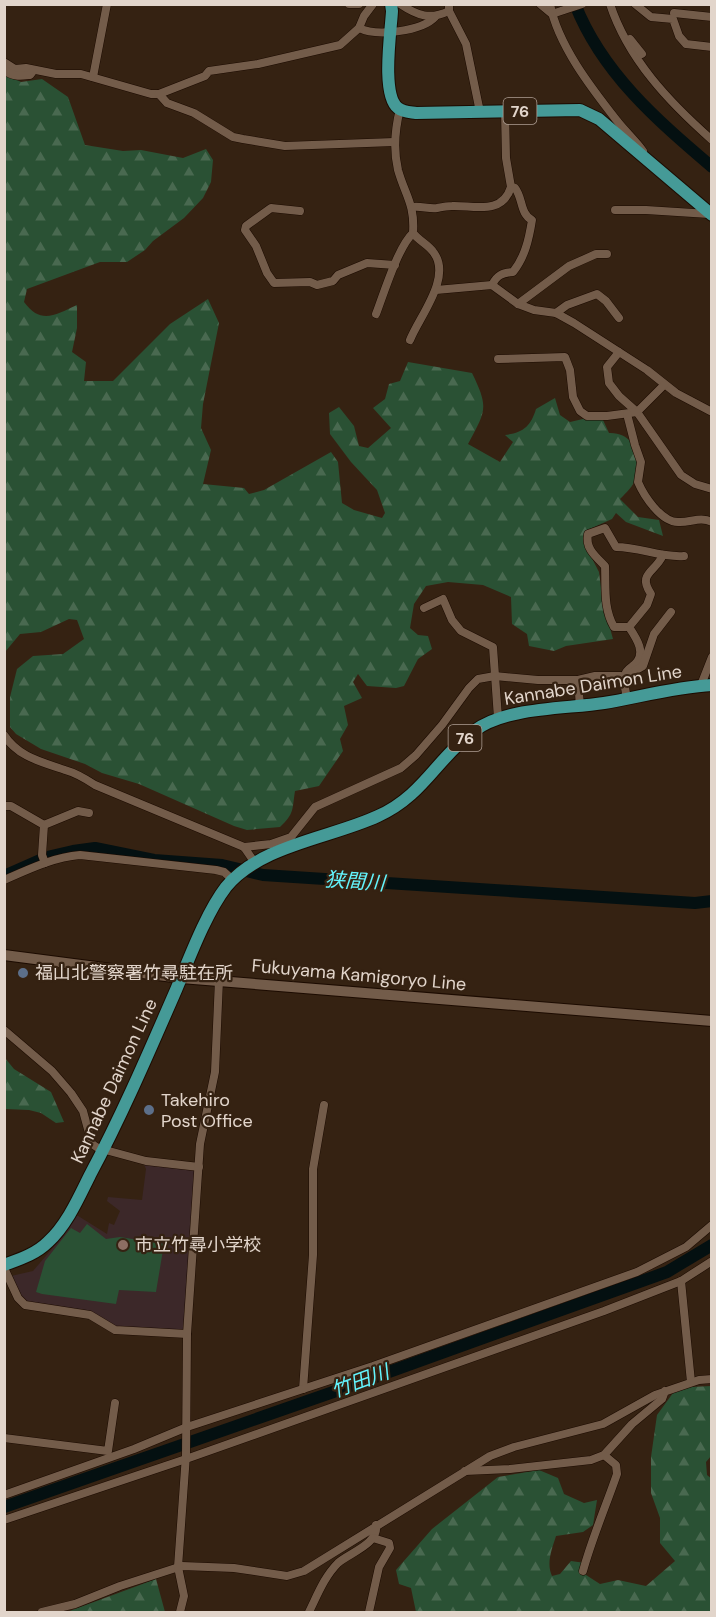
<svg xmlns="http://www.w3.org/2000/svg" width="716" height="1617" font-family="'DM Sans','Noto Sans JP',sans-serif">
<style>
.education{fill:#3c2829}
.forest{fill:url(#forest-firs)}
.pitch{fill:#2a5134}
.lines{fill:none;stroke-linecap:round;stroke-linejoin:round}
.river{stroke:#041011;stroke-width:12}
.street-casing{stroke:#1c0b00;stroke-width:9}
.secondary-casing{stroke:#1c0b00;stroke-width:12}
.primary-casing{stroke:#1c0b00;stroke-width:14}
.street{stroke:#735c4a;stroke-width:8}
.secondary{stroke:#735c4a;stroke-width:10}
.primary{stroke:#459a97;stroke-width:12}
.service-dot{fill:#5c6f8a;stroke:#352212;stroke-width:2}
.education-dot{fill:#8d6e63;stroke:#352212;stroke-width:2}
.labels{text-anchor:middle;stroke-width:4.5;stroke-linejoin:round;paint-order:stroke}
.shield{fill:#352212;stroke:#ae9f94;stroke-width:1.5}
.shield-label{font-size:16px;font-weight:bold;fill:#e2d5cb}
.street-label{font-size:18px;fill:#e2d5cb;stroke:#352212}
.poi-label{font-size:18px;fill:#e2d5cb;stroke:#352212;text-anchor:start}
.water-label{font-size:20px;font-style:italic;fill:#63f4fd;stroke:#352212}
</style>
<defs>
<pattern id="forest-firs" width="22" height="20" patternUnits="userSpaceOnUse" patternTransform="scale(1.5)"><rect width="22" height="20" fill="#2a5134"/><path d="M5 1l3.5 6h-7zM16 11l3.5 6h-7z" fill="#496950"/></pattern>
</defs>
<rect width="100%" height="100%" fill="#352212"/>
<!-- education -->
<polygon class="education" points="143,1162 191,1168 197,1174 186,1328 183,1331 115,1328 87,1313 29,1303 21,1298 11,1276 33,1271 63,1236 75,1214 107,1234 109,1223 114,1225 120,1211 107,1201 108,1197 142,1200 146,1169"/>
<!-- forest -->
<g class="forest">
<path d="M 5,74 L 21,82 L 42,79 L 68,97 L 85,145 L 123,151 L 141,150 L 183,158 L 206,149 L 213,160 L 211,182 L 203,198 L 184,218 L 153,241 L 145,250 L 127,262 L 100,262 L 27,289 L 24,302 C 41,325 55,315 77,305 L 77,328 L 72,352 L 86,362 L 84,381 L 113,381 L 170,324 L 208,299 L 219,323 L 203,404 L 201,428 L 211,450 L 203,484 L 244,488 L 249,494 L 264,490 L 331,452 L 338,462 L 342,503 L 354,510 L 382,518 L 385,513 L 377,490 L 351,462 L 330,434 L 329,413 L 339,407 L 354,426 L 359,446 L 368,448 L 391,428 L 373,408 L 385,399 L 389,384 L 400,381 L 408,362 L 472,373 C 489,408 486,410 468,444 L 500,462 L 513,442 L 505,435 C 523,433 531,426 536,409 L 555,398 L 560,415 L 570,422 L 583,419 L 603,420 L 609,433 C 637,432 643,462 633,484 C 630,489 624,495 620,499 L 638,517 L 659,520 L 663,536 L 626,522 L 616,513 L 612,519 L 585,531 L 584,543 L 599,572 L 603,603 L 613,639 L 566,646 L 554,651 L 529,646 L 527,634 L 512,624 L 511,597 L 483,585 L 448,582 L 426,586 L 414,604 L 410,628 L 418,635 L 428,636 L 432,649 L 418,659 L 404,686 L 396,688 L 367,686 L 358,674 L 353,682 L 362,698 L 344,706 L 348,725 L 340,739 L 343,751 L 319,786 L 295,791 C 292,809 295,813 280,827 L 247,830 L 234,826 L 139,784 L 102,773 L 85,764 L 41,749 L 16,734 L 10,727 L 10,697 L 17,669 L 33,656 L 63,654 L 84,639 L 77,620 L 69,619 L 41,632 L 20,634 L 5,652 Z"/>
<polygon points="5,1058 14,1069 51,1092 64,1122 56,1123 41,1113 29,1110 5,1109"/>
<path d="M 711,1386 L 711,1456 L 706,1462 L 707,1475 L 712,1479 L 711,1612 L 416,1612 L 411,1588 L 399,1584 L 396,1570 L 432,1529 L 498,1477 L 539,1470 L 558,1478 L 564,1494 L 584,1503 L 597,1500 L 593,1525 L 583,1532 L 556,1536 C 552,1549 546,1563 552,1576 L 560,1574 L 571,1561 L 585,1563 L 586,1575 L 600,1584 L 618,1580 L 646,1586 L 675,1561 L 660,1543 L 660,1518 L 651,1493 L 651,1457 L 657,1415 L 673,1393 L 691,1387 Z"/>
<polygon points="156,1579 165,1612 67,1612"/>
</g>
<!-- pitch -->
<polygon class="pitch" points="87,1224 106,1239 120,1237 164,1244 156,1292 119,1290 116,1304 42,1294 36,1292 45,1261 71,1228 80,1233"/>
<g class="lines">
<!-- river -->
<g class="river">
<path d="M 575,4 C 602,73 657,120 712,167"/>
<polyline points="4,876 47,857 73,851 95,848 154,860 222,865 263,875 695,903 712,901"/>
<polyline points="4,1507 339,1390 667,1272 712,1245"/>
</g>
<!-- street casing -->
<g class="street-casing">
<g id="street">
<polyline points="349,4 359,4"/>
<path d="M 400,4 C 418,16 430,20 449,11"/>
<polyline points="449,4 449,11 466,44 480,112"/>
<polyline points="540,4 552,14 582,4"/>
<path d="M 550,4 C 558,46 593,90 618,122 C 626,132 636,141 643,151"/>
<path d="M 610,4 C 628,59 669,102 712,140"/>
<polyline points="635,4 651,17 673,19 679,36 686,44 712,47"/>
<polyline points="674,13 712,17"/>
<path d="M 359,28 C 377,37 422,31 435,17"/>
<polyline points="630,39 642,54"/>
<polyline points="4,62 15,69 26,68 56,74 81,74 151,94 159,94 167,103 194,113 233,137 243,139 285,146 394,142"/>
<path d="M 4,70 C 13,77 20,76 30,75 L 33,71"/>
<polyline points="93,77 107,4"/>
<polyline points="159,94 205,76 209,71 258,64 340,45 359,28 364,16 373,4"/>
<path d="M 400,109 C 395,129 393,149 398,170 C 405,195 415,204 413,233 C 419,241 429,245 434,253 C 452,278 419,317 410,340"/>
<path d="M 413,207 C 421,206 429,209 437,208 C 442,207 447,206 452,206 C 473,205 502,216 511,187 L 506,158 L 505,111"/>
<polyline points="615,210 646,210 709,214"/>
<polyline points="300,211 271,208 246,226 245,230 256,246 267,273 274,283 310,282 317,285 333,281 338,275 367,263 395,265"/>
<path d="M 492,285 C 497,275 502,273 513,272 C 525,257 529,239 532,220 C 520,214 523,198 515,188 L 511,187"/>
<polyline points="436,290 492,285 518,304 534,310 556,313 574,323 647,370 676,393 712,412"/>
<polyline points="518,304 569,266 596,254 607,254"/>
<polyline points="556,313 567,305 597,294 606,301 619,318"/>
<path d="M 376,314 C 384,293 398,247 413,233"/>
<polyline points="619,352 607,367 609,383 619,396 637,412 681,475 695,484 712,489"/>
<polyline points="498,359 565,357 570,370 573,397 580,411 587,416 607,416 637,412 664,385"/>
<path d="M 627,414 L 635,445 L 641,462 L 638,482 C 644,496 661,522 678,522 C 690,523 700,516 712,522"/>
<polyline points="424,608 443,599 452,620 461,631 493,647 498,718"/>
<path d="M 629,627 L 614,627 C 603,608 606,587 605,566 C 595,556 585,548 588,534 L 605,528 L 616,547 C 640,547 661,558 684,556"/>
<polyline points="578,680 580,707"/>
<polyline points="701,685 712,657"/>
<path d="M 627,699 C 626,692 623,682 625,675 C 626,670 630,668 634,665 C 647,654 637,639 629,627 L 647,605 L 651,594 C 637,573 655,573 663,555"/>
<path d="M 4,735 C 18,757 42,762 65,770 C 76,773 86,779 95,785 L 244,847 L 255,863"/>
<polyline points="4,806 11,806 44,825 42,855 45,863"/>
<polyline points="44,825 78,811 89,813"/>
<polyline points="244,847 271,844 291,837 315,807 401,768 416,755 442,725 469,688 478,679 495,676 538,680 578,680 595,676 621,676 624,677 643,666 654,634 671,612"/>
<path d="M 4,880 C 29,869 54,857 80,855 L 216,870 L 224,872 L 233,880"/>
<polyline points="4,1030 52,1071 71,1093 83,1111 92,1144 98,1148 146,1161 199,1167"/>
<polyline points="4,1268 18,1298 25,1305 90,1315 115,1330 187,1334"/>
<polyline points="681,1281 691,1382"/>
<polyline points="303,1389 313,1255 313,1169 324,1105"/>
<polyline points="4,1438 108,1451 115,1403"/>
<polyline points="465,1471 510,1469 591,1460 604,1455 632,1424 662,1399 665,1391"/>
<polyline points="4,1495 134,1449 187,1427 373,1366 637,1272 686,1247 712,1225"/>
<polyline points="4,1520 186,1459 604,1311 681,1281 712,1261"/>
<path d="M 583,1571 C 592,1538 606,1506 617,1474 L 616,1465 L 604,1455"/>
<polyline points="42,1612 75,1604 120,1586 182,1566 234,1568 287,1576 304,1571 490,1456 514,1447 603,1424 655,1395 699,1380 712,1379"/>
<polyline points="180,1612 184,1596 178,1567 186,1455 187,1334 200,1144 215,1072 219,980"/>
<path d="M 309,1612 C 317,1596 324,1577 338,1563 C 349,1553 379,1544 376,1525"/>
<polyline points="369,1612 379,1567 390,1548 389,1543 373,1538"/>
</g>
</g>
<!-- secondary casing -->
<g class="secondary-casing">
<polyline id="secondary" points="4,955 181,978 712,1021"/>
</g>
<!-- primary casing -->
<g class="primary-casing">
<g id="primary">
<path d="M 391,4 L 392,11 C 391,31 381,95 398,108 C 403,112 410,112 416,113 L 580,110 L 599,119 L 712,215"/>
<path d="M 4,1265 C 20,1259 36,1254 48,1242 C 67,1225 79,1197 90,1175 C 122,1115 149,1052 176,990 C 189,959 206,913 226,887 C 260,845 331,838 378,816 C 423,796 437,758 474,731 C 505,707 565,709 604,703 C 639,697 676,687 712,685"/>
</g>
</g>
<!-- street -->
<use href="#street" class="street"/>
<!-- secondary -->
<use href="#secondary" class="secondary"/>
<!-- primary -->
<use href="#primary" class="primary"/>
</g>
<!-- markers -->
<g class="service-dot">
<circle cx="23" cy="973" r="6"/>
<circle cx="149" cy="1110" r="6"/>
</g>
<circle class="education-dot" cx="123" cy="1245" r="6"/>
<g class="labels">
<!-- shield labels -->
<g class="shield">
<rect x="503.5" y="98" width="33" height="26" rx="4.5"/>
<rect x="448.5" y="725" width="33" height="26" rx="4.5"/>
</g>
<g class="shield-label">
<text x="520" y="117">76</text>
<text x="465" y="744">76</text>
</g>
<!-- street labels -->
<g class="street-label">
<text transform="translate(593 685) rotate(-9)" y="6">Kannabe Daimon Line</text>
<text transform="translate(359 975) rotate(5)" y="6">Fukuyama Kamigoryo Line</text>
<text transform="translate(114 1081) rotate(-65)" y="6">Kannabe Daimon Line</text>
</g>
<!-- poi labels -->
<g class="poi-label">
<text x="35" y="979">福山北警察署竹尋駐在所</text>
<text x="161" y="1106">Takehiro<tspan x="161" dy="21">Post Office</tspan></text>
<text x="135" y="1251">市立竹尋小学校</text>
</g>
<!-- water labels -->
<g class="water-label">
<text transform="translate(355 881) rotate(4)" y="7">狭間川</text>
<text transform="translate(360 1381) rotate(-20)" y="7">竹田川</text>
</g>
</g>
<!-- border -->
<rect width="716" height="1617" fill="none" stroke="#e2d5cb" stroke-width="12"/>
</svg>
